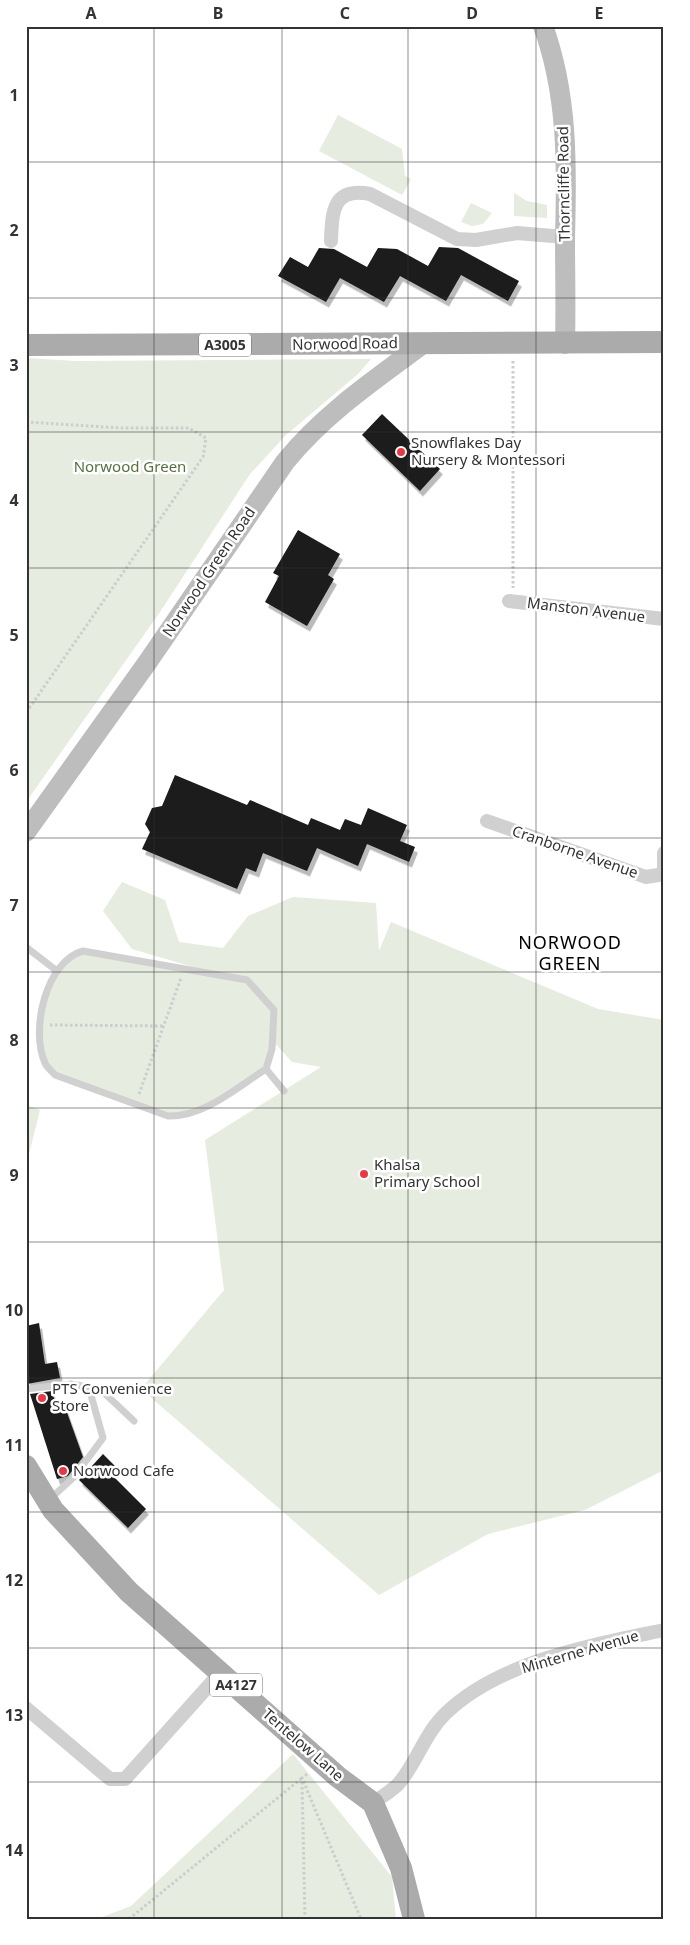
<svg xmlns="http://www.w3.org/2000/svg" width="690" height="1945" font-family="'Noto Sans',sans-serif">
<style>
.green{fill:#e6ecdf}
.building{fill:#1a1a1a;filter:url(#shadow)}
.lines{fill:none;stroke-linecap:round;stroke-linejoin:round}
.path{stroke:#cdcdcd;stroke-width:3;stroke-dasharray:2.5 2.5;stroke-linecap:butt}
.lane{stroke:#d0d0d0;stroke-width:7}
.street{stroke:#d0d0d0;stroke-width:14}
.secondary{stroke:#bdbdbd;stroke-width:20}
.primary{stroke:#ababab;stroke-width:22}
.grid{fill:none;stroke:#333;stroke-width:1;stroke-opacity:0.55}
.poi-dot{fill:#e63946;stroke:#fff;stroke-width:2}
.labels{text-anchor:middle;stroke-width:5;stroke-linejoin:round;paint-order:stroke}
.shield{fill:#fff;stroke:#707070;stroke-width:1}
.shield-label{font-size:14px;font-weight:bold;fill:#333}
.street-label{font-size:15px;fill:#333;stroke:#fff}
.poi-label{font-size:15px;fill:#333;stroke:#fff;text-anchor:start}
.park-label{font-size:15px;fill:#56703f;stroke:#fff}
.quarter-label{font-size:18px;letter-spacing:1px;fill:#000;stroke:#fff}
.neatline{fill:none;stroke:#333;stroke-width:2}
.grid-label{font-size:16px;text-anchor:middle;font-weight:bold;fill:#333}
</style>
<defs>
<filter id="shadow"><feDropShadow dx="3" dy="5.5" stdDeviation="0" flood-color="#0004"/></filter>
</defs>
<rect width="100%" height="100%" fill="#fff"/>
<!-- green -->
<g class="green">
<polygon points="338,115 402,149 405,176 411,179 402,195 319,151"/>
<polygon points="514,193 527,201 547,205 547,218 514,216"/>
<polygon points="471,203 492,213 483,224 472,226 461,222"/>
<polygon points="26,358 76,361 371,359 358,374 286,435 250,474 160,612 26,802"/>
<polygon points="122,882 165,900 179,942 223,948 248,916 293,897 376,903 379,951 391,922 598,1009 664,1020 664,1470 585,1510 488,1534 379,1595 141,1389 224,1290 205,1140 321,1067 292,1062 273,1041 266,1069 199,1111 168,1116 68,1081 46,1065 39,1025 57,971 83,951 220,975 132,949 103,911"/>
<polygon points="26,1105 40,1110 26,1166"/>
<polygon points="293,1754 392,1877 396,1919 97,1919 131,1906"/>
</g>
<!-- building -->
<g class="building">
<polygon points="439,247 458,248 519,281 508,301 461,275 446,301 400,276 384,302 340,278 326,302 278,276 290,257 308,267 319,248 334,249 367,267 378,248 397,249 428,266"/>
<polygon points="382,414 440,469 420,491 362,435"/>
<polygon points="298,530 340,554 328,575 334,579 307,626 265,602 279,576 273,573"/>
<polygon points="175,775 247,805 250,800 308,825 311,818 340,830 345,819 361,825 368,808 407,825 400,841 415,847 409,862 367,844 358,866 317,848 307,871 263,853 256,872 246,868 237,889 142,849 150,832 145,824 152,808 162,806"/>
<polygon points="39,1323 45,1364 57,1362 60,1378 27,1384 26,1326"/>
<polygon points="52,1391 57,1409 65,1407 83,1457 68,1476 57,1479 30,1394"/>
<polygon points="103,1454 115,1466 109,1472 146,1509 128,1528 79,1480"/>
</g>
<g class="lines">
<!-- path -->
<g class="path">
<polyline points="513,361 513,588"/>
<polyline points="26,422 121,428 189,428 206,438 203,457 26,713"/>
<polyline points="50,1025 164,1026"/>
<polyline points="139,1094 181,978"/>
<polyline points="307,1774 302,1778 361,1919"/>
<polyline points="302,1782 305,1919"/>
<polyline points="129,1919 302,1778"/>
</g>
<!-- lane -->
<g class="lane">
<polyline points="26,947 57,971"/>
<path d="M 266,1069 L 272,1049 L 274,1010 L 247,980 L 83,951 C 46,961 30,1030 45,1063 C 47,1068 52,1071 55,1075 L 168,1116 C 204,1117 236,1088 266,1069 L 284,1091"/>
<polyline points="26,1389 71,1384 100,1389 134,1421"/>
<polyline points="49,1500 74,1477 103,1438 89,1388"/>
</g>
<!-- street -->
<g class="street">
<path d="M 331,241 C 332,211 333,187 370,194 L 457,239 L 476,240 L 517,233 L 565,237"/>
<polyline points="509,601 664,619"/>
<polyline points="487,821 646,877 664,874"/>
<polyline points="664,853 664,868"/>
<polyline points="26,1708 110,1779 125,1779 221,1672"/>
<path d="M 373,1803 C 382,1796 394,1790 400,1782 C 418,1760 425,1733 446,1713 C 500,1661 593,1645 664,1630"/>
</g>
<!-- secondary -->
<g class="secondary">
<path d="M 543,26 C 568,94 567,166 565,237 C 565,273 566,308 565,344"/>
<path d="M 26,832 L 147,663 L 285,462 C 324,414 374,380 423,344"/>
</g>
<!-- primary -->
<g class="primary">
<polyline points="26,345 664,342"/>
<polyline points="26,1466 53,1510 129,1592 338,1777 373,1803 401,1868 414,1919"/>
</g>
</g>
<!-- grid -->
<path class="grid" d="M 154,26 L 154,1919M 282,26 L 282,1919M 408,26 L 408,1919M 536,26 L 536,1919M 26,162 L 664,162M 26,298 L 664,298M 26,432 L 664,432M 26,568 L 664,568M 26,702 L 664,702M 26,838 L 664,838M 26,972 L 664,972M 26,1108 L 664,1108M 26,1242 L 664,1242M 26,1378 L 664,1378M 26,1512 L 664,1512M 26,1648 L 664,1648M 26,1782 L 664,1782"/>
<!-- markers -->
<g class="poi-dot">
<circle cx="401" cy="452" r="5"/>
<circle cx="364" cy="1174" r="5"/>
<circle cx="42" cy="1398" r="5"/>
<circle cx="63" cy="1471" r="5"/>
</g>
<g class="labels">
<!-- shield labels -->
<g class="shield">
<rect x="199" y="333.5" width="52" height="23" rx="4"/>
<rect x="210" y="1673.5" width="52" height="23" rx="4"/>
</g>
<g class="shield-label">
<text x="225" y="350">A3005</text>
<text x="236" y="1690">A4127</text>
</g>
<!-- street labels -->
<g class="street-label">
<text transform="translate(564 184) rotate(-91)" y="5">Thorncliffe Road</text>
<text transform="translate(345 344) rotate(-1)" y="5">Norwood Road</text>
<text transform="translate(209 572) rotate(-56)" y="5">Norwood Green Road</text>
<text transform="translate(586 610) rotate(7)" y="5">Manston Avenue</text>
<text transform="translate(575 852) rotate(19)" y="5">Cranborne Avenue</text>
<text transform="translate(580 1652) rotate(-16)" y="5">Minterne Avenue</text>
<text transform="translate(303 1745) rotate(41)" y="5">Tentelow Lane</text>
</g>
<!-- poi labels -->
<g class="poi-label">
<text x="411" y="448">Snowflakes Day<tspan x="411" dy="17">Nursery &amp; Montessori</tspan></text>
<text x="374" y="1170">Khalsa<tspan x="374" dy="17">Primary School</tspan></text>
<text x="52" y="1394">PTS Convenience<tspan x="52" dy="17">Store</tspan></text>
<text x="73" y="1476">Norwood Cafe</text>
</g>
<!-- park labels -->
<g class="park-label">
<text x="130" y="472">Norwood Green</text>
</g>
<!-- quarter labels -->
<g class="quarter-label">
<text x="570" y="949">NORWOOD<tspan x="570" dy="21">GREEN</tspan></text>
</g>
</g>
<!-- border -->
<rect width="690" height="1945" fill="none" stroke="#ffffff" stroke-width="55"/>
<rect x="28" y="28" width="634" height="1890" class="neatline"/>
<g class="grid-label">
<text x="91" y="19">A</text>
<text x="218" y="19">B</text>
<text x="345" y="19">C</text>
<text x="472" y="19">D</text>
<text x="599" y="19">E</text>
<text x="14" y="101">1</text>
<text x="14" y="236">2</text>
<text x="14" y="371">3</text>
<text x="14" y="506">4</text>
<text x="14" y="641">5</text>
<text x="14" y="776">6</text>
<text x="14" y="911">7</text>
<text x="14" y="1046">8</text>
<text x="14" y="1181">9</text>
<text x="14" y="1316">10</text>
<text x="14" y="1451">11</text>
<text x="14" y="1586">12</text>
<text x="14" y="1721">13</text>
<text x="14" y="1856">14</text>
</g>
</svg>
